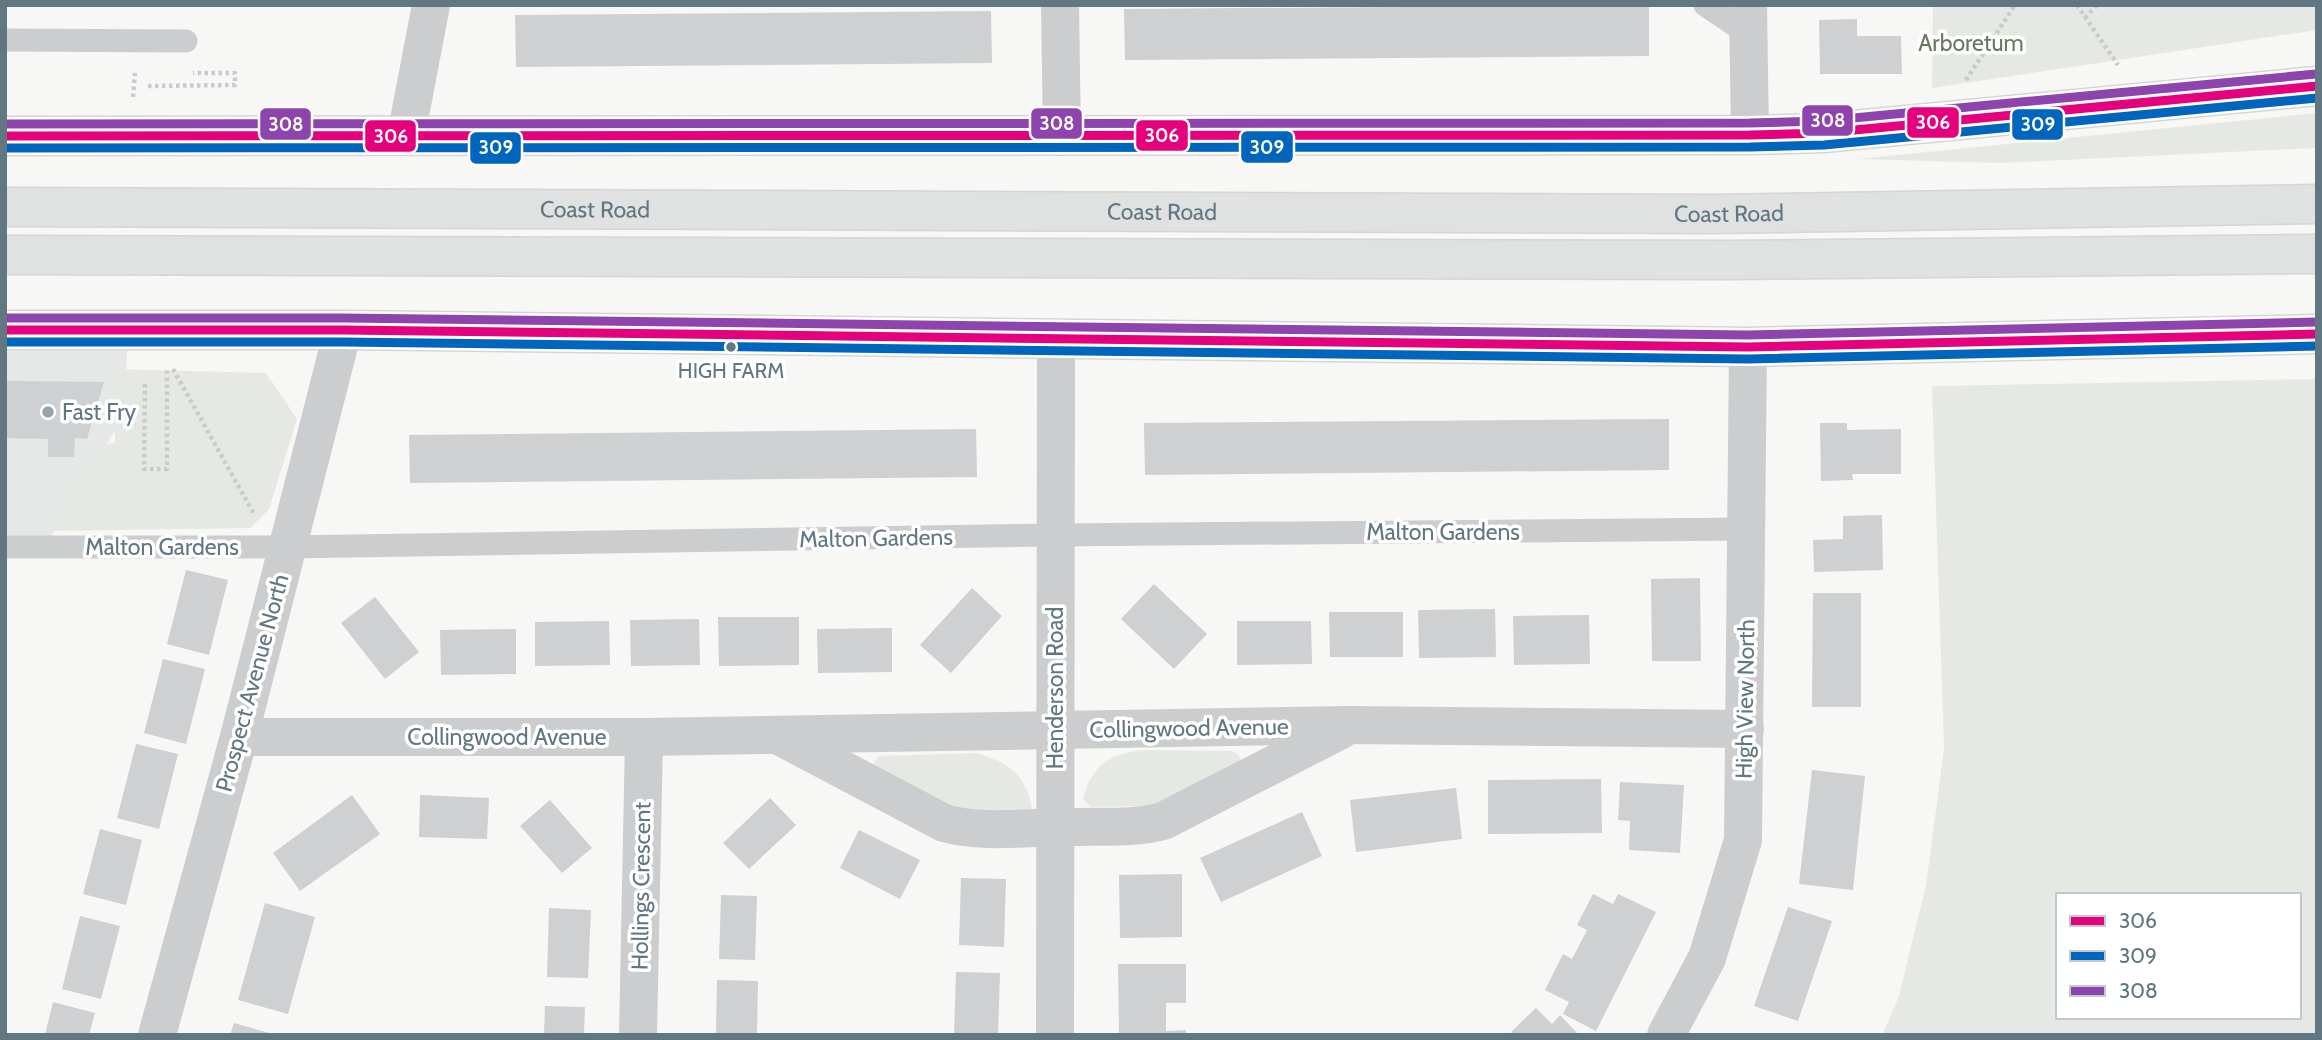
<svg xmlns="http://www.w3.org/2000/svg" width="2322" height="1040" font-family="Cabin,sans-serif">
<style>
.built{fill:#e6e8e7}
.green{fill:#e6e9e3;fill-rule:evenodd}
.building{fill:#ced0d1}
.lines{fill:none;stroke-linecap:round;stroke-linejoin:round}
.secondary-casing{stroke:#d4d5d6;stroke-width:41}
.highway-casing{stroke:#d4d5d4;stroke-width:41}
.path{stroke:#c9cbcc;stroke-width:4.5;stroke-dasharray:3.5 3.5;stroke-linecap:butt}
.lane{stroke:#cccdce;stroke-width:23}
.street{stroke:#cccdce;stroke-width:38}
.secondary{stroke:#e0e1e1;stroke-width:38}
.highway{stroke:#e0e1e1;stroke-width:38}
.bus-1-casing{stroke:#fff;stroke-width:14}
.bus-2-casing{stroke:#fff;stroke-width:14}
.bus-3-casing{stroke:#fff;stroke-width:14}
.bus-1{stroke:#e5007d;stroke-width:9}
.bus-2{stroke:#0065bd;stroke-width:9}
.bus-3{stroke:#8e44ad;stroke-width:9}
.bus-dot{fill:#617782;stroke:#fff;stroke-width:2.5}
.poi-dot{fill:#96a4ab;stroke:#fff;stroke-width:2.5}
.labels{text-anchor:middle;stroke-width:7;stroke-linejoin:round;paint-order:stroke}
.bus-label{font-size:21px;fill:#617782;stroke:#fff}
.park-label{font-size:23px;fill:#677a61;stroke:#fff}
.street-label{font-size:23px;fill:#617782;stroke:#fff}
.poi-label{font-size:23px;fill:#617782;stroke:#fff;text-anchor:start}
.line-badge{stroke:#fff;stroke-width:2.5}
.badge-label{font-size:19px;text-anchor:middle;font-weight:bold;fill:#fff}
</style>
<rect width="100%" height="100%" fill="#f7f7f6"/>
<!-- built -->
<polygon class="built" points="5,351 127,351 124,415 50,539 5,540"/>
<!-- green -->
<g class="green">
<polygon points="1933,5 2317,5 2317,30 1932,88"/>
<polygon points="2317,113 2317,148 2000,163 1858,159"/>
<polygon points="113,369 266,373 297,419 269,509 250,528 51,531 83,468 97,461 97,445 115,443"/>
<path d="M 2317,379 L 2317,1035 L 1882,1035 L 1898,999 L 1926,886 L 1944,749 L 1932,386 ZM 2058,895 L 2299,895 L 2299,1017 L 2058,1017 Z"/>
<path d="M 1144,750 L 1232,751 L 1239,755 L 1241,761 L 1157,803 L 1142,806 L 1091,807 L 1083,799 C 1091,765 1111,753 1144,750 Z"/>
<path d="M 976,753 C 1009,762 1027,776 1032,810 L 969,815 L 872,766 L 879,756 Z"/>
</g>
<!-- building -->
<g class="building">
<polygon points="1649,5 1649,56 1125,60 1124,9"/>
<polygon points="991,11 992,63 516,67 515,15"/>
<polygon points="1857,19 1857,36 1901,36 1902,74 1820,74 1819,20"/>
<polygon points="5,381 104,382 87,439 75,438 74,457 48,457 48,439 5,438"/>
<polygon points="1669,419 1669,470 1145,475 1144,423"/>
<polygon points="1820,423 1847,423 1847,430 1901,429 1901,474 1852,474 1853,480 1821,481"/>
<polygon points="976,429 977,477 410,483 409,435"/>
<polygon points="1882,515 1883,570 1814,572 1813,540 1843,539 1843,516"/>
<polygon points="186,570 228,580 209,655 167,644"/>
<polygon points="1700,578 1701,661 1652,661 1651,579"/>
<polygon points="1154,584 1207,634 1174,669 1121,619"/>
<polygon points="972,588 1002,616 951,673 920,645"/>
<polygon points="1813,593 1861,593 1861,707 1812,707"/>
<polygon points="375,597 419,652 385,679 341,623"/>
<polygon points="1495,609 1496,657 1419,658 1418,610"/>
<polygon points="1329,612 1403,612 1403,657 1330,657"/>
<polygon points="1589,615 1590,664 1514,665 1513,616"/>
<polygon points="718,617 799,617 799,665 719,666"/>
<polygon points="699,619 700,665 631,666 630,620"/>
<polygon points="609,621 610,665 535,666 535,622"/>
<polygon points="1237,621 1311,621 1312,664 1237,665"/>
<polygon points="892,628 892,672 818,673 817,629"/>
<polygon points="516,629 516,674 441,675 440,630"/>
<polygon points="163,659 205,669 186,744 144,733"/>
<polygon points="136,744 178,754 159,829 117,818"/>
<polygon points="1812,770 1865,776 1853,890 1799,884"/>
<polygon points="1601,779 1602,833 1488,834 1488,780"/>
<polygon points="1620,782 1684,785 1680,853 1629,850 1630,821 1618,820"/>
<polygon points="1456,788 1462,839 1356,852 1350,800"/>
<polygon points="352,795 380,834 300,891 273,853"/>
<polygon points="420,795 489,798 487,839 419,837"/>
<polygon points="770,798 796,825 749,869 723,843"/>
<polygon points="550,800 592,848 562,873 520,826"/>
<polygon points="1302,812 1322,856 1221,902 1200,858"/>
<polygon points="100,829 142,840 126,905 83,894"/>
<polygon points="859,830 920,860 900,899 840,868"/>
<polygon points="1182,874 1182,937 1120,938 1119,875"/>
<polygon points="961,878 1006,879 1004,947 959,945"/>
<polygon points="1593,894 1613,904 1618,894 1656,912 1596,1031 1563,1014 1569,1002 1545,990 1563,954 1572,959 1587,930 1577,925"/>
<polygon points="721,895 757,896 755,960 719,959"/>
<polygon points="265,903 315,917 288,1014 238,1000"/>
<polygon points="1788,907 1832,921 1798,1021 1754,1006"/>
<polygon points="549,908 591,910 588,978 547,977"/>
<polygon points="80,916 120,926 101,999 62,989"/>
<polygon points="1118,964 1186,964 1186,1003 1166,1003 1166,1031 1186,1030 1186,1035 1119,1035"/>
<polygon points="956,972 1000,973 998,1035 954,1035"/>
<polygon points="717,980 758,981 757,1035 716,1035"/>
<polygon points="53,1002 95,1013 89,1035 45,1035"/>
<polygon points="545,1006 585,1007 584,1035 544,1035"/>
<polygon points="1536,1008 1552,1024 1560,1015 1579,1035 1514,1035 1511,1032"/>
<polygon points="234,1023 273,1034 273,1035 230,1035"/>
</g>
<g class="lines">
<!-- secondary casing -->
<g class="secondary-casing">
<g id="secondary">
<polyline points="5,136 1750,135 1823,133 2317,86"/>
<polyline points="5,330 343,330 1748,347 2317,334"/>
</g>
</g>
<!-- highway casing -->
<g class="highway-casing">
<g id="highway">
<path id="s1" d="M 5,207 L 1713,214 L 2317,204"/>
<polyline points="5,255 1730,260 2317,254"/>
</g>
</g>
<!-- path -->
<g class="path">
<polyline points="2077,5 2118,65"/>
<polyline points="2085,18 2097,5"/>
<polyline points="1966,80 2015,5"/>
<polyline points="148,86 235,85 235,73 193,73"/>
<polyline points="133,97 135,73"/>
<polyline points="173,369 254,514"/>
<polyline points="145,384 144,469 167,469 167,367"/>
</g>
<!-- lane -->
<g class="lane">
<polyline points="1705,5 1748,34"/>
<polyline points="5,40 186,41"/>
<polyline points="5,547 287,547 1055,535 1747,529"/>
</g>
<!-- street -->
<g class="street">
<polyline points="1060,5 1062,137"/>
<polyline points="1748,5 1750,135"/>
<polyline points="406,136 431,5"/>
<polyline points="239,737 644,737 1349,725 1745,729"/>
<path d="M 781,737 L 944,823 C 983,834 1030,827 1070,827 C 1101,826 1134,829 1163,821 L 1341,730"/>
<polyline points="157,1035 239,737 343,330"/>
<polyline points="638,1035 644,737"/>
<polyline points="1055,1035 1056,341"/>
<polyline points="1666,1035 1707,958 1743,840 1748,347"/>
</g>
<!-- secondary -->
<use href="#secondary" class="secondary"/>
<!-- highway -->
<use href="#highway" class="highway"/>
<!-- bus-1 casing -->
<g class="bus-1-casing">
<g id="bus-1">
<polyline points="5,136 1750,135 1823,133 2317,86"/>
<polyline points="5,330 343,330 1748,347 2317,334"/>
</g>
</g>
<!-- bus-2 casing -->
<g class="bus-2-casing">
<g id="bus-2">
<polyline points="5,148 1750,147 1824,145 2317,98"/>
<polyline points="5,342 343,342 1748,359 2317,346"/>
</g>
</g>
<!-- bus-3 casing -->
<g class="bus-3-casing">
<g id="bus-3">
<polyline points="5,124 1750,123 1822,121 2316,74"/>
<polyline points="5,318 343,318 1748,335 2317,322"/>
</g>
</g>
<!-- bus-1 -->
<use href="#bus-1" class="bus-1"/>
<!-- bus-2 -->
<use href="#bus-2" class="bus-2"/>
<!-- bus-3 -->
<use href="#bus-3" class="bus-3"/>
</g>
<!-- markers -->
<circle class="bus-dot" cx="731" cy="347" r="6"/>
<circle class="poi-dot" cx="48" cy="412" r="7"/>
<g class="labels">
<!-- bus labels -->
<g class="bus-label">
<text x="731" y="378">HIGH FARM</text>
</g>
<!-- park labels -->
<g class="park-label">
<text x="1971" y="51">Arboretum</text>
</g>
<!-- street labels -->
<g class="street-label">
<text dy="8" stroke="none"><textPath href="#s1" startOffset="590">Coast Road</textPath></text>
<text dy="8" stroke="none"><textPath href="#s1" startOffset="1157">Coast Road</textPath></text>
<text dy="8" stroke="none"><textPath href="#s1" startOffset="1724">Coast Road</textPath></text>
<text x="1443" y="540">Malton Gardens</text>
<text transform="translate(876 538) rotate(-1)" y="8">Malton Gardens</text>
<text x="162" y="555">Malton Gardens</text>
<text transform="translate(252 683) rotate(-75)" y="8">Prospect Avenue North</text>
<text transform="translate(1055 688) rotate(-90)" y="8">Henderson Road</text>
<text transform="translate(1745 699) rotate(-89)" y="8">High View North</text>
<text transform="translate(1189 728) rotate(-1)" y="8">Collingwood Avenue</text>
<text x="507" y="745">Collingwood Avenue</text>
<text transform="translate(641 886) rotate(-89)" y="8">Hollings Crescent</text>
</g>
<!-- poi labels -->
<g class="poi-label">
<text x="62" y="420">Fast Fry</text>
</g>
</g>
<g class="line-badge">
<rect x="1801" y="104" width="53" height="33" rx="7" fill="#8e44ad"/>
<rect x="1906" y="106" width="54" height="33" rx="7" fill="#e5007d"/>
<rect x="1030" y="107" width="53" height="33" rx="7" fill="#8e44ad"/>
<rect x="259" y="107" width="53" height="34" rx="7" fill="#8e44ad"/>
<rect x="2011" y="108" width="53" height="33" rx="7" fill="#0065bd"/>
<rect x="1135" y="119" width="54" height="33" rx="7" fill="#e5007d"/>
<rect x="364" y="119" width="53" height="34" rx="7" fill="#e5007d"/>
<rect x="1240" y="130" width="54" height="34" rx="7" fill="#0065bd"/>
<rect x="469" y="131" width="53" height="34" rx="7" fill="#0065bd"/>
</g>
<g class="badge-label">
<text x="1828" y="127">308</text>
<text x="1933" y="129">306</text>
<text x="1057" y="130">308</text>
<text x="286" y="131">308</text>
<text x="2038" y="131">309</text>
<text x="1162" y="142">306</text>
<text x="391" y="143">306</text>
<text x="1267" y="154">309</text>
<text x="496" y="154">309</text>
</g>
<!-- border -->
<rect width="2322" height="1040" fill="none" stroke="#617782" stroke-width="14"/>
<!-- legend -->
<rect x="2056" y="893" width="245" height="126" fill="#ffffff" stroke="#c0c9cd" stroke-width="2"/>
<rect x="2070" y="916" width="35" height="10" fill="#e5007d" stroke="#c0c9cd" stroke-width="2"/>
<text x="2119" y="928" font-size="21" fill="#617782">306</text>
<rect x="2070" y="951" width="35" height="10" fill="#0065bd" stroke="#c0c9cd" stroke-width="2"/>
<text x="2119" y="963" font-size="21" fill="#617782">309</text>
<rect x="2070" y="986" width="35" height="10" fill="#8e44ad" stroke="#c0c9cd" stroke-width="2"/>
<text x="2119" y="998" font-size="21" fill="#617782">308</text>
</svg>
